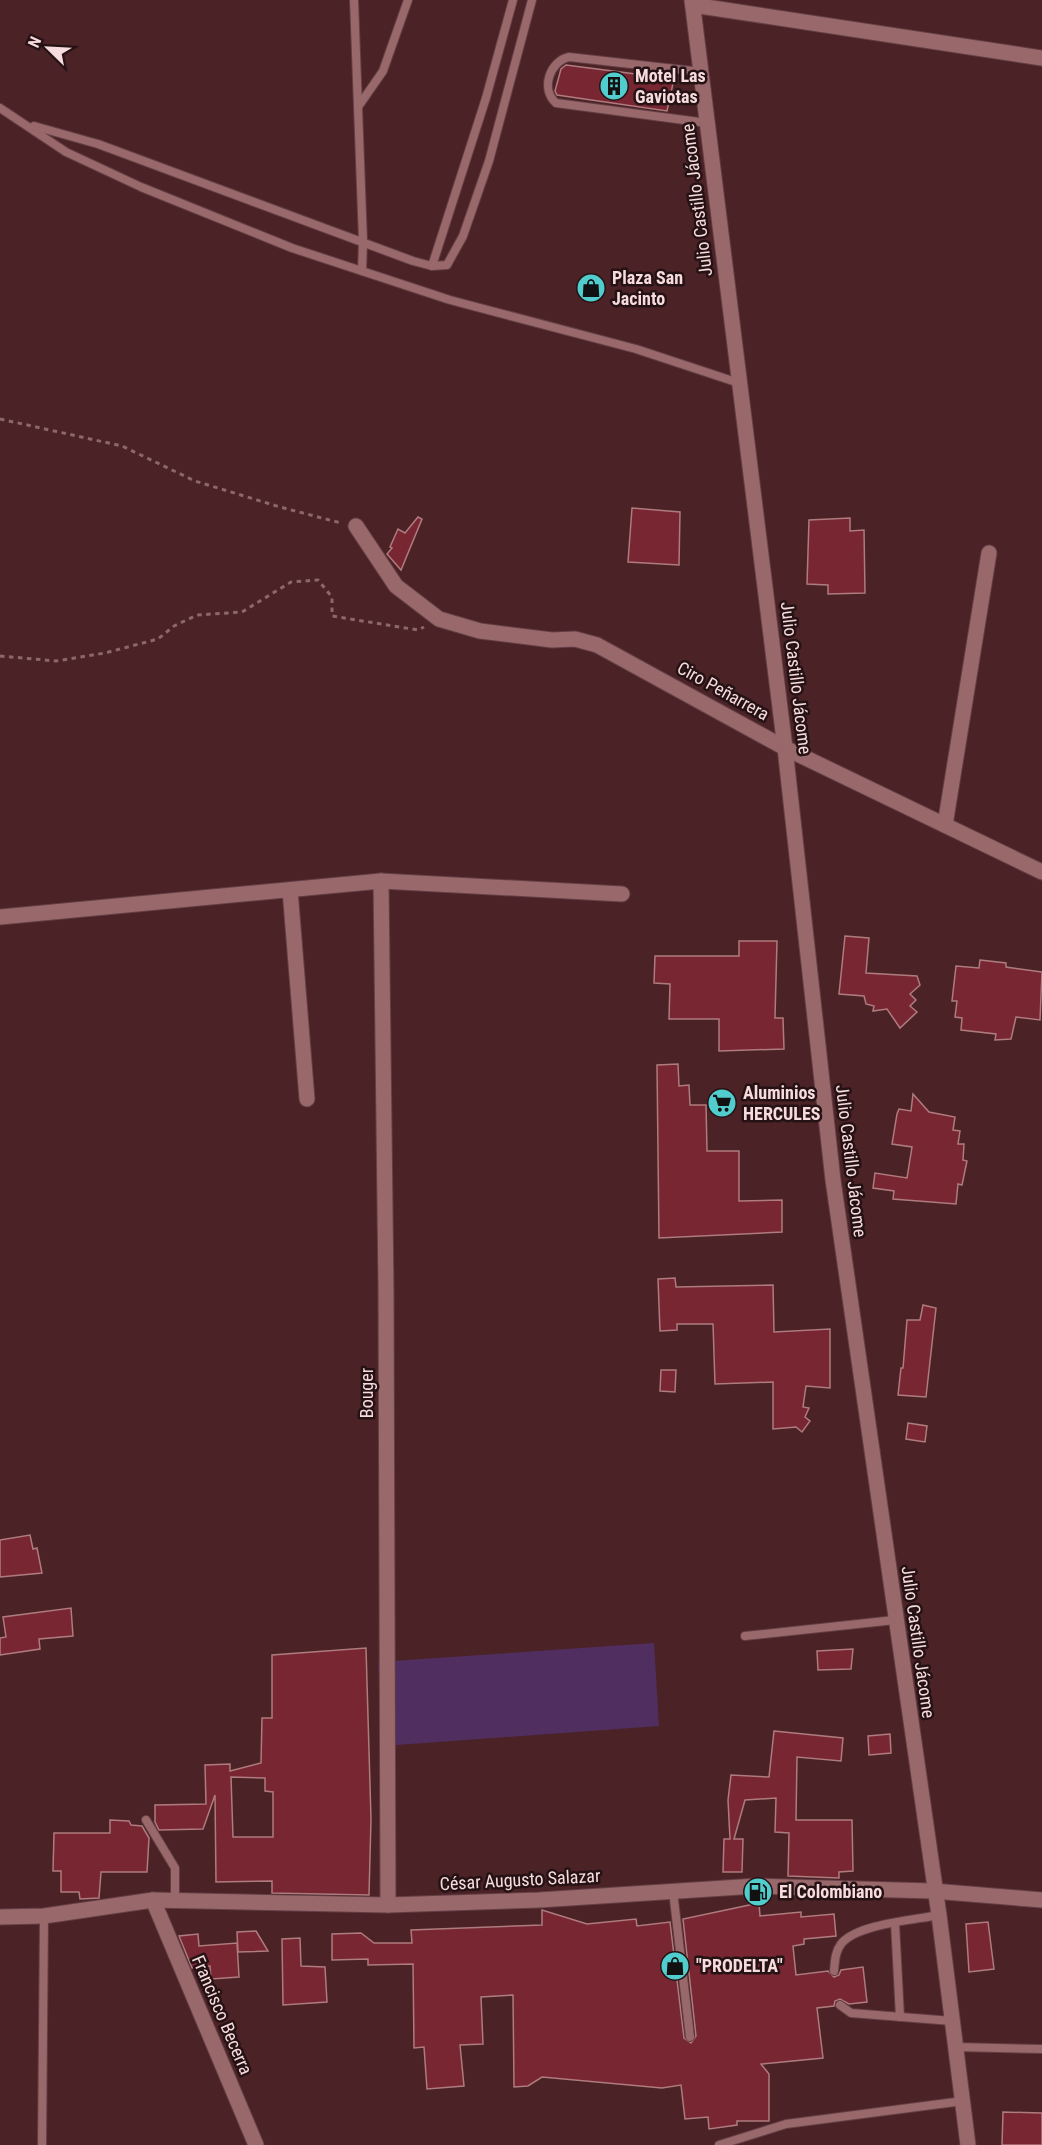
<svg xmlns="http://www.w3.org/2000/svg" width="1042" height="2145" font-family="'Roboto Condensed',sans-serif">
<style>
.green{fill:#512e60}
.building{fill:#782632;stroke:#ae7b7e;stroke-width:1.5;fill-rule:evenodd}
.lines{fill:none;stroke-linecap:round;stroke-linejoin:round}
.lane-casing{stroke:#633f45;stroke-width:10}
.street-casing{stroke:#633f45;stroke-width:17}
.secondary-casing{stroke:#633f45;stroke-width:17}
.path{stroke:#8c686b;stroke-width:3;stroke-dasharray:4.5 4.5;stroke-linecap:butt}
.lane{stroke:#99686b;stroke-width:8}
.street{stroke:#99686b;stroke-width:15}
.secondary{stroke:#99686b;stroke-width:15}
.labels{text-anchor:middle;stroke-width:5;stroke-linejoin:round;paint-order:stroke}
.poi-label{font-size:18px;font-weight:bold;fill:#f8dcdd;stroke:#251214;text-anchor:start}
.street-label{font-size:18px;fill:#f8dcdd;stroke:#251214}
</style>
<rect width="100%" height="100%" fill="#4b2226"/>
<!-- green -->
<polygon class="green" points="654,1643 659,1726 383,1746 378,1662"/>
<!-- building -->
<g class="building">
<polygon points="566,65 674,79 667,111 557,95 555,91 561,69"/>
<polygon points="632,508 680,512 679,565 628,562"/>
<polygon points="418,517 422,519 401,570 387,554 392,548 390,547 398,529 405,533"/>
<polygon points="850,518 850,531 864,530 865,593 828,594 828,585 807,584 809,520"/>
<polygon points="845,936 869,938 866,973 917,976 920,985 910,994 916,1000 910,1006 917,1012 900,1028 887,1009 873,1011 874,1006 866,1004 864,996 839,994"/>
<polygon points="739,941 777,941 775,1018 783,1018 784,1049 719,1051 719,1019 669,1019 670,984 654,983 655,956 739,956"/>
<polygon points="980,960 1006,963 1006,967 1042,972 1040,1020 1016,1017 1011,1039 995,1040 996,1034 961,1030 962,1018 955,1017 957,1001 952,1001 956,966 979,968"/>
<polygon points="678,1064 679,1086 689,1085 690,1105 706,1105 707,1151 739,1151 739,1201 782,1200 782,1232 659,1238 657,1065"/>
<polygon points="913,1094 929,1112 955,1117 953,1130 960,1131 958,1144 964,1144 963,1160 967,1161 962,1185 958,1184 956,1204 893,1199 894,1191 873,1188 875,1173 907,1178 912,1147 892,1144 897,1114 899,1109 911,1111"/>
<polygon points="675,1278 676,1287 773,1285 774,1332 830,1329 830,1388 806,1386 803,1407 809,1408 805,1417 810,1421 802,1432 796,1427 773,1429 773,1382 715,1384 713,1324 677,1324 677,1330 660,1331 658,1279"/>
<polygon points="923,1305 936,1308 926,1397 898,1395 901,1368 903,1368 907,1320 920,1320"/>
<polygon points="661,1370 676,1370 675,1392 660,1391"/>
<polygon points="908,1423 927,1426 925,1442 906,1439"/>
<polygon points="30,1535 33,1549 37,1548 42,1573 0,1577 0,1540"/>
<polygon points="71,1608 73,1636 39,1639 40,1649 0,1655 0,1638 6,1637 3,1617"/>
<path d="M 366,1648 L 371,1819 L 369,1895 L 272,1893 L 272,1881 L 216,1882 L 215,1795 L 203,1829 L 159,1830 L 155,1822 L 155,1805 L 206,1804 L 205,1765 L 230,1764 L 230,1771 L 261,1763 L 262,1718 L 272,1718 L 272,1655 ZM 231,1777 L 265,1778 L 265,1791 L 273,1792 L 273,1837 L 233,1837 Z"/>
<polygon points="853,1649 851,1669 818,1670 817,1651"/>
<polygon points="774,1731 843,1738 841,1761 797,1757 796,1820 852,1820 853,1871 839,1872 839,1878 788,1876 789,1833 775,1832 776,1798 745,1800 734,1839 743,1839 742,1872 723,1872 724,1839 730,1839 728,1800 731,1775 769,1777"/>
<polygon points="890,1734 891,1753 869,1755 868,1736"/>
<polygon points="110,1820 129,1821 131,1825 142,1826 149,1838 147,1872 101,1872 99,1898 80,1899 79,1892 61,1892 61,1871 53,1871 54,1833 110,1833"/>
<polygon points="759,1903 760,1916 801,1912 801,1917 834,1914 836,1936 804,1939 804,1944 793,1946 796,1975 828,1971 834,1977 839,1975 841,1970 863,1967 867,2002 849,2004 840,1999 835,2001 834,2006 817,2008 823,2058 761,2064 769,2074 769,2121 737,2121 737,2125 709,2129 708,2117 685,2119 681,2085 662,2088 542,2077 528,2086 514,2087 513,1995 481,1997 483,2044 460,2045 464,2086 427,2089 424,2047 414,2048 413,1964 368,1965 368,1959 332,1960 332,1934 361,1933 374,1943 412,1943 411,1930 542,1925 542,1910 587,1924 636,1919 637,1926 670,1922 684,2038 691,2043 696,2036 683,1919"/>
<polygon points="988,1922 994,1969 969,1972 966,1924"/>
<polygon points="256,1931 268,1951 238,1952 237,1932"/>
<polygon points="198,1934 199,1946 237,1943 239,1977 211,1979 210,1966 192,1968 179,1936"/>
<polygon points="300,1938 301,1966 325,1967 327,2002 283,2005 282,1939"/>
<polygon points="1003,2112 1042,2113 1042,2145 1002,2145"/>
</g>
<g class="lines">
<!-- lane casing -->
<g class="lane-casing">
<g id="lane">
<polyline points="354,0 363,241 362,271"/>
<path d="M 702,72 L 569,57 C 550,61 540,89 556,103 L 707,123"/>
<polyline points="358,107 383,71 408,0"/>
<polyline points="0,108 66,152 141,187 292,248 450,300 636,349 739,383"/>
<polyline points="34,126 98,144 413,261 432,266 447,265 463,236 489,161 532,0"/>
<polyline points="432,266 486,98 513,0"/>
<polyline points="745,1636 895,1620"/>
<polyline points="146,1820 175,1868 175,1901"/>
<polyline points="673,1891 690,2037"/>
<polyline points="895,1923 900,2017"/>
<path d="M 834,1971 C 835,1961 835,1952 841,1944 C 857,1924 914,1920 939,1915"/>
<polyline points="840,2005 851,2013 952,2021"/>
<polyline points="956,2047 1042,2049"/>
<polyline points="42,2145 44,1916"/>
<polyline points="719,2145 786,2124 963,2101"/>
</g>
</g>
<!-- street casing -->
<g class="street-casing">
<g id="street">
<polyline points="693,5 1042,58"/>
<polyline points="356,526 396,586 439,619 480,631 552,640 575,639 597,645 785,748 1042,872"/>
<polyline points="945,825 989,553"/>
<polyline points="381,881 386,1289 388,1905"/>
<polyline points="290,890 307,1099"/>
<polyline points="0,917 381,881 622,894"/>
<polyline points="153,1900 256,2145"/>
<polyline points="0,1917 44,1916 153,1900 388,1905 539,1900 756,1886 933,1891 1042,1900"/>
</g>
</g>
<!-- secondary casing -->
<g class="secondary-casing">
<polyline id="secondary" points="692,0 785,748 833,1180 939,1915 968,2145"/>
</g>
<!-- path -->
<g class="path">
<polyline points="0,419 122,446 195,481 280,507 341,523"/>
<polyline points="0,656 56,661 105,653 158,639 174,626 197,615 242,612 291,582 318,580 332,597 332,616 418,630 424,627"/>
</g>
<!-- lane -->
<use href="#lane" class="lane"/>
<!-- street -->
<use href="#street" class="street"/>
<!-- secondary -->
<use href="#secondary" class="secondary"/>
</g>
<!-- icons -->
<defs>
<g id="building-disc" transform="scale(1.5)"><circle r="9.5" fill="#52cdcd" stroke="#251214"/><path d="M-4-6H4V6H1V3H-1V6H-4ZM-2.5-4.3h1.7v1.8h-1.7ZM.8-4.3h1.7v1.8H.8ZM-2.5-1h1.7V.8h-1.7ZM.8-1h1.7V.8H.8Z" fill="#111"/></g>
<g id="shop-disc" transform="scale(1.5)"><circle r="9.5" fill="#52cdcd" stroke="#251214"/><path d="M-5-2.5h2.3a2.7 3.5 0 0 1 5.4 0H5L5.5 6h-11ZM-1.5-2.5h3a1.5 2.3 0 0 0-3 0Z" fill="#111"/></g>
<g id="supermarket-disc" transform="scale(1.5)"><circle r="9.5" fill="#52cdcd" stroke="#251214"/><path d="M-6-5.5h2.5l.6 2H6L4.5 2H-2.5L-4.4-4H-6ZM-1.5 3.2a1.3 1.3 0 1 0 .1 0ZM3 3.2a1.3 1.3 0 1 0 .1 0Z" fill="#111"/></g>
<g id="fuel-disc" transform="scale(1.5)"><circle r="9.5" fill="#52cdcd" stroke="#251214"/><path d="M-5.5-6h7V0h2V4h1.3V-2.5L3-4.5l.8-.8L6-3V5H2.5V1h-1V6h-7ZM-4.2-4.7v3.2H.2V-4.7Z" fill="#111"/></g>
</defs>
<g fill-rule="evenodd">
<use href="#building-disc" x="614" y="86"/>
<use href="#shop-disc" x="591" y="288"/>
<use href="#supermarket-disc" x="722" y="1103"/>
<use href="#fuel-disc" x="758" y="1892"/>
<use href="#shop-disc" x="675" y="1966"/>
</g>
<g class="labels">
<!-- poi labels -->
<g class="poi-label">
<text x="635" y="82">Motel Las<tspan x="635" dy="21">Gaviotas</tspan></text>
<text x="612" y="284">Plaza San<tspan x="612" dy="21">Jacinto</tspan></text>
<text x="743" y="1099">Aluminios<tspan x="743" dy="21">HERCULES</tspan></text>
<text x="779" y="1898">El Colombiano</text>
<text x="696" y="1972">"PRODELTA"</text>
</g>
<!-- street labels -->
<g class="street-label">
<text transform="translate(697 200) rotate(-97)" y="6">Julio Castillo Jácome</text>
<text transform="translate(796 678) rotate(83)" y="6">Julio Castillo Jácome</text>
<text transform="translate(723 691) rotate(29)" y="6">Ciro Peñarrera</text>
<text transform="translate(851 1161) rotate(83)" y="6">Julio Castillo Jácome</text>
<text transform="translate(367 1393) rotate(-90)" y="6">Bouger</text>
<text transform="translate(918 1642) rotate(82)" y="6">Julio Castillo Jácome</text>
<text transform="translate(520 1880) rotate(-3)" y="6">César Augusto Salazar</text>
<text transform="translate(222 2015) rotate(67)" y="6">Francisco Becerra</text>
</g>
</g>
<!-- north arrow -->
<g transform="translate(48 48) rotate(294)" stroke="#251214" stroke-width="4.5" paint-order="stroke">
<path d="M0-4.5L10 22L0 15L-10 22Z" fill="#f8dcdd"/>
<text y="-9" font-size="16" font-weight="bold" text-anchor="middle" fill="#f8dcdd">N</text>
</g>
</svg>
